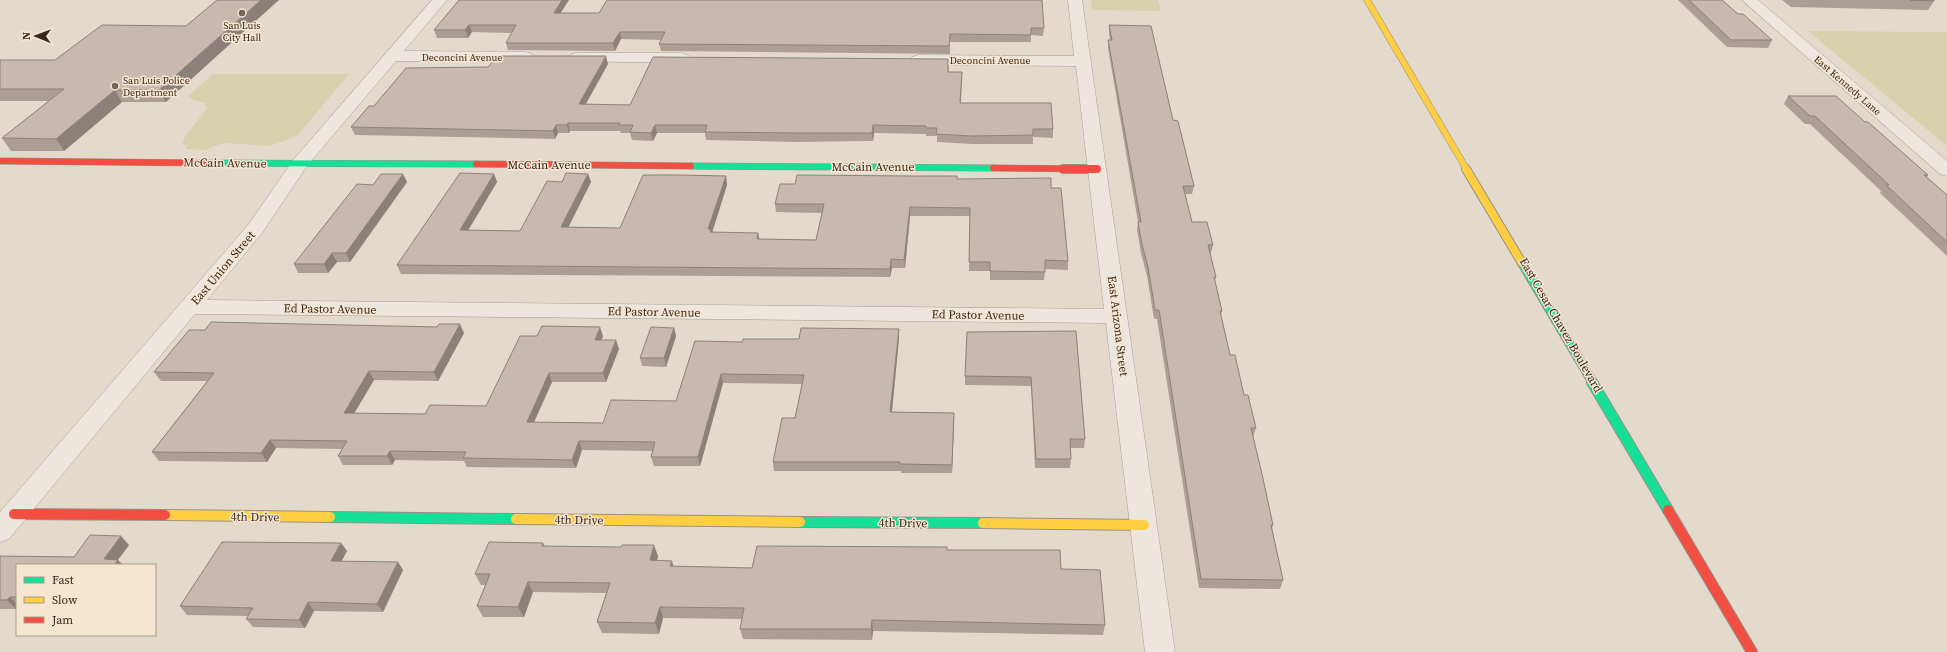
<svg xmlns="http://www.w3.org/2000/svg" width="1947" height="652" font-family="'Source Serif 4',serif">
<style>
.green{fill:#d7d2ae}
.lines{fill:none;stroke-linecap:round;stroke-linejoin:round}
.street-casing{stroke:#a99f96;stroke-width:1}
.fast-far2-casing{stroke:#998f85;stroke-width:7}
.fast-far1-casing{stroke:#998f85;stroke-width:10}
.fast-casing{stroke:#998f85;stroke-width:12}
.slow-far2-casing{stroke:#998f85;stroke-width:7}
.slow-far1-casing{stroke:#998f85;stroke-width:10}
.slow-casing{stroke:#998f85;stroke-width:12}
.jam-far2-casing{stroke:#998f85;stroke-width:7}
.jam-far1-casing{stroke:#998f85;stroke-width:10}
.jam-casing{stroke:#998f85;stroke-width:12}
.street{fill:#ece6de;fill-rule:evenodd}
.fast-far2{stroke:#16e098;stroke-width:6}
.fast-far1{stroke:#16e098;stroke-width:8}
.fast{stroke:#16e098;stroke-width:10}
.slow-far2{stroke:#ffcf43;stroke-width:6}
.slow-far1{stroke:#ffcf43;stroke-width:8}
.slow{stroke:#ffcf43;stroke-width:10}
.jam-far2{stroke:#f24e42;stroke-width:6}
.jam-far1{stroke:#f24e42;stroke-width:8}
.jam{stroke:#f24e42;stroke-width:10}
.wall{fill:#ac9e95}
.shaded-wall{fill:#8c8179}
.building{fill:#c8b8ad;stroke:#8c8179}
.poi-dot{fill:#74665a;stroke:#f6e6d1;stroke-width:1.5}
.labels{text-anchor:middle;stroke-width:3;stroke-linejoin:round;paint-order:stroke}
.far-poi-label{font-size:10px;fill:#38271d;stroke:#f6e6d1}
.far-street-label{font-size:10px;fill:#38271d;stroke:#f6e6d1}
.street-label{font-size:12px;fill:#38271d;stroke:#f6e6d1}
</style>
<rect width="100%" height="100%" fill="#e4dacc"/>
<!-- green -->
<g class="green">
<polygon points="1091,0 1158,0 1161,11 1092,10"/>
<polygon points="1808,31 1947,32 1947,146"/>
<polygon points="213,74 349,74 297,136 270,146 225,143 214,146 207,150 186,149 186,146 182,143 185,137 207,108 205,103 193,100 188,96"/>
</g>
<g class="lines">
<!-- street casing -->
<g class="street-casing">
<g id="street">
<polygon points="432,0 447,0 404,51 526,52 532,54 534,57 532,60 526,62 396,61 307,166 262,233 207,300 1104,309 1076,66 918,65 912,63 910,60 912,57 918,55 1074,56 1068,0 1082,0 1175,652 1145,652 1106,323 195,314 9,539 0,542 0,512 248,225 294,159"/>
<polygon points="1742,0 1758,0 1947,161 1947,176 1940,174"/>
<polygon points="576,53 682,53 688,55 690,58 688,61 682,63 570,61 568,58 570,55"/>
</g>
</g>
<!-- fast-far2 casing -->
<g class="fast-far2-casing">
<g id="fast-far2">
<polyline points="206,163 476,164"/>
<polyline points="691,166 993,168"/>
</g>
</g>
<!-- fast-far1 casing -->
<g class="fast-far1-casing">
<polyline id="fast-far1" points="1522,263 1593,383"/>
</g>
<!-- fast casing -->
<g class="fast-casing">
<g id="fast">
<polyline points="1592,382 1668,510"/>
<polyline points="330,517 516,519"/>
<polyline points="800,522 983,523"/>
</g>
</g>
<!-- slow-far2 casing -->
<g class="slow-far2-casing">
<polyline id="slow-far2" points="1367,0 1467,170"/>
</g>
<!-- slow-far1 casing -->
<g class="slow-far1-casing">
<polyline id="slow-far1" points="1466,169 1522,263"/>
</g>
<!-- slow casing -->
<g class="slow-casing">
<g id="slow">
<polyline points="165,515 330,517"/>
<polyline points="516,519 800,522"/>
<polyline points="983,523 1144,525"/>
</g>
</g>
<!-- jam-far2 casing -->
<g class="jam-far2-casing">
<g id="jam-far2">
<polyline points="0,161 206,163"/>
<polyline points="476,164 691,166"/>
<polyline points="993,168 1097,169"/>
</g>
</g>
<!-- jam-far1 casing -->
<g class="jam-far1-casing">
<polyline id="jam-far1" points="1063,169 1097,169"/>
</g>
<!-- jam casing -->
<g class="jam-casing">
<g id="jam">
<polyline points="1668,510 1752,652"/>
<polyline points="14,514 165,515"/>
</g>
</g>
<!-- street -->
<use href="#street" class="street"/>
<!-- fast-far2 -->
<use href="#fast-far2" class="fast-far2"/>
<!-- fast-far1 -->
<use href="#fast-far1" class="fast-far1"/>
<!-- fast -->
<use href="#fast" class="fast"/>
<!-- slow-far2 -->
<use href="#slow-far2" class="slow-far2"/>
<!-- slow-far1 -->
<use href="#slow-far1" class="slow-far1"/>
<!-- slow -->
<use href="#slow" class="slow"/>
<!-- jam-far2 -->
<use href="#jam-far2" class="jam-far2"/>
<!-- jam-far1 -->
<use href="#jam-far1" class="jam-far1"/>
<!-- jam -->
<use href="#jam" class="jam"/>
</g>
<!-- wall -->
<g class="wall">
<polygon points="459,0 561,13 1044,28 1043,36 1031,35 1031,42 950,42 950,54 661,51 659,44 661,40 621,39 615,51 508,50 506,43 512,33 472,32 468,38 437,38 434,30"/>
<polygon points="1678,0 1722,0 1738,14 1772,40 1768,48 1727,47"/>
<polygon points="1782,0 1934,0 1934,1 1928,10 1791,7"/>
<polygon points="1109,25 1173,120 1194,186 1192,194 1185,194 1192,222 1213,245 1211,253 1210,253 1216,277 1215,281 1222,311 1221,315 1230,355 1256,428 1253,437 1273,525 1272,529 1283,580 1280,589 1199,588 1157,319 1154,319 1147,276 1141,253 1137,230 1138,222 1108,48 1108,40 1110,40 1109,33"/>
<polygon points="186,26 166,102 122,102 64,151 11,151 2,138 49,101 0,101 0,60 55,60"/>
<polygon points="608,64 586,104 630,105 949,67 948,72 962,72 961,103 1053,129 1053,138 1033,137 1033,144 972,144 937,142 937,136 926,136 926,134 874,133 873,141 795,142 706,140 705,133 657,133 653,141 632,140 630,133 621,133 620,131 570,131 569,133 558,133 555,139 355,135 351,127 374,106"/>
<polygon points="1788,96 1865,122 1928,175 1927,177 1947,195 1947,256 1880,193 1881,191 1810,124 1805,124 1784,104"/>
<polygon points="494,174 497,182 468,230 520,231 562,182 588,174 591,182 568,227 620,228 726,176 727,185 712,232 759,239 816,240 822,213 776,212 775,204 795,184 957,179 1051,188 1068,261 1068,270 1045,269 1044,280 990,280 990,271 969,271 970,216 910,216 905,268 892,268 890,277 401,274 397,265"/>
<polygon points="407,182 350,262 337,262 328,273 298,273 294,264 373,185"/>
<polygon points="674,328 676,336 666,367 642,366 640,358"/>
<polygon points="1076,331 1085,439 1084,448 1070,448 1071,459 1070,468 1035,468 1031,386 965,385 965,376"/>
<polygon points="464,333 438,381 374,380 354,413 425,414 486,406 603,336 601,340 619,349 606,382 552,382 534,422 603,423 676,401 742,342 799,339 899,338 892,412 954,413 952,473 901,473 901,471 774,471 773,462 795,418 802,384 723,383 700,466 654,466 651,457 653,451 582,450 576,468 467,467 464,461 395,460 392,465 343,465 338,456 342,449 276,448 267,462 159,461 152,452 207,381 161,381 154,372"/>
<polygon points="341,543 347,551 342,561 403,570 383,612 314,611 305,628 253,627 246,619 248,616 187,615 180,606"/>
<polygon points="543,543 545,546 658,556 657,561 674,566 752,568 947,550 1061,569 1105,625 1103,635 873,631 872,640 743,639 740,629 742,619 663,618 659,634 602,633 597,622 606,593 533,592 524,617 483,617 477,606 486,585 481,585 475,574"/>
<polygon points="129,545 118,560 17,565 17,608 16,609 0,609 0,556 74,557"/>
</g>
<!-- shaded-wall -->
<g class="shaded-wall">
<polygon points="261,0 279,0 166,102 159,90"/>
<polygon points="562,0 569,0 556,20 554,13"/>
<polygon points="469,25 472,32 468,38 465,30"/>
<polygon points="620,32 621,39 615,51 613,43"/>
<polygon points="606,56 608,64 581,112 579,104"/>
<polygon points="115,90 122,102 64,151 56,139"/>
<polygon points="568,123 570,131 569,133 567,125"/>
<polygon points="556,125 558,133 555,139 553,131"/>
<polygon points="655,125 657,133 653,141 651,133"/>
<polygon points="873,125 874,133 873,141 872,133"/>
<polygon points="403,174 407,182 350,262 346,253"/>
<polygon points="494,174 497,182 463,239 460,230"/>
<polygon points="588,174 591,182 564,236 561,227"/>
<polygon points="726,176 727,185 712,233 712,238 708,229"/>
<polygon points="910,207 910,216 905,268 904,260"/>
<polygon points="758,233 760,242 757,239"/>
<polygon points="332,253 337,262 328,273 324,264"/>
<polygon points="891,259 892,268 890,277 890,269"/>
<polygon points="460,324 464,333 438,381 434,372"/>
<polygon points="600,327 603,336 598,349 595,340"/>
<polygon points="674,328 676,336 666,367 664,358"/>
<polygon points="899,329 899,338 891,421 890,412"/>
<polygon points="616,340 619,349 606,382 603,373"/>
<polygon points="369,371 374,380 349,422 344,413"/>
<polygon points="549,373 552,382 530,431 527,422"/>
<polygon points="721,374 723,383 700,466 698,457"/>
<polygon points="954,413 954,422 952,473 952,465"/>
<polygon points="270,440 276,448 267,462 261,453"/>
<polygon points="579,441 582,450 576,468 572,460"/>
<polygon points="390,451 395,460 392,465 387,456"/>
<polygon points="121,536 129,545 114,565 104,559"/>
<polygon points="341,543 347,551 337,569 331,561"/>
<polygon points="654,545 658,556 654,571 650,560"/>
<polygon points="118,560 123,565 114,565"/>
<polygon points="672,561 675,572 670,566"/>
<polygon points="398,562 403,570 383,612 377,604"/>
<polygon points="528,582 533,592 524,617 518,607"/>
<polygon points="10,597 17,604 16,609 7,600"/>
<polygon points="308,602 314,611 305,628 299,620"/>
<polygon points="660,607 663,618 659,634 655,623"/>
<polygon points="872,620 873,631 872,640 871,629"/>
</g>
<!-- building -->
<g class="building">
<polygon points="217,0 261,0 159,90 115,90 56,139 2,138 64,89 0,89 0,60 55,60 102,25 186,26"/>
<polygon points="459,0 562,0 554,13 599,13 607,0 1042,0 1044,28 1031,28 1031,35 950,34 949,46 659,44 665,32 620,32 613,43 506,43 516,25 469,25 465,30 434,30"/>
<polygon points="1689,0 1722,0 1738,14 1743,14 1772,40 1731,40"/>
<polygon points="1910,0 1934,0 1934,1"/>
<polygon points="1109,25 1151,26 1173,120 1178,121 1194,186 1183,186 1192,222 1207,222 1213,245 1208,245 1216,277 1214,277 1222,311 1220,311 1230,355 1235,355 1244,395 1248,395 1256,428 1251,428 1262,474 1273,525 1271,525 1283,580 1201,579 1159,310 1155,310 1148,267 1142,244 1138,222 1141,222 1108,40 1112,40"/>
<polygon points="497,56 606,56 579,104 630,105 653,57 948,59 948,72 962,72 960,103 1051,103 1053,129 1033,129 1033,135 972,136 936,134 937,128 926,128 926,126 873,125 872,133 794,133 705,132 707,125 655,125 651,133 630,132 633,125 619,125 620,123 568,123 567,125 556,125 553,131 351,127 369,106 374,106 406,68 488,67"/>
<polygon points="1788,96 1836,96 1865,122 1868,122 1928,175 1924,175 1947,195 1947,242 1886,185 1889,185 1815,116 1810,116"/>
<polygon points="460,173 494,174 460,230 520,231 547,181 562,182 566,173 588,174 561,227 620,228 643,175 680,175 726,176 708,229 711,229 710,232 758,233 757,239 816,240 824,204 775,204 780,184 795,184 797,175 913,176 957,176 957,179 1051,178 1051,188 1061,188 1068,261 1045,260 1045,272 990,271 990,262 969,262 970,208 910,207 904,260 891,259 890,269 397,265"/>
<polygon points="381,174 403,174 346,253 332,253 324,264 294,264 357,184 373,185"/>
<polygon points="211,322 437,327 439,324 460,324 434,372 369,371 344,413 425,414 430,405 486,406 520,336 537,336 542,326 600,327 595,340 616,340 603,373 549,373 527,422 603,423 611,400 676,401 695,341 742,342 743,339 799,339 801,328 899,329 890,412 954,413 952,465 900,464 900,462 773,462 782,418 795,418 804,375 721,374 698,457 651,457 655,442 579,441 572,460 463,458 466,452 390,451 387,456 338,456 347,441 270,440 261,453 152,452 214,373 154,372 189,330 205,330"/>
<polygon points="651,327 674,328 664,358 640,358"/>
<polygon points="1076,331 1085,439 1070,439 1071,459 1036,459 1031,377 965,376 967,332"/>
<polygon points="90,535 121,536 104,559 118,560 114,565 17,565 17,597 10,597 7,600 0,600 0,556 74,557"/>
<polygon points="222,542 341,543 331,561 398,562 377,604 308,602 299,620 246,619 253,608 180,606"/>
<polygon points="489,542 543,543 542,546 621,547 622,545 654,545 650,560 672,561 670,566 752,568 757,546 947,547 947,550 1060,550 1061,569 1100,570 1105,625 872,620 871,629 740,629 744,608 660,607 655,623 597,622 610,583 528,582 518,607 477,606 490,574 475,574"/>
</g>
<!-- markers -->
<g class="poi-dot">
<circle cx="242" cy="13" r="4"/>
<circle cx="115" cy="86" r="4"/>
</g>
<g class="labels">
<!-- far-poi labels -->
<g class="far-poi-label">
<text x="242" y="29">San Luis<tspan x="242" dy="12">City Hall</tspan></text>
<text x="123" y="84" text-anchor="start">San Luis Police<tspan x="123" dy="12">Department</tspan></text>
</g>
<!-- far-street labels -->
<g class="far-street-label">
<text x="462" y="61">Deconcini Avenue</text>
<text x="990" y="64">Deconcini Avenue</text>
<text transform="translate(1848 85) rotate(41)" y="4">East Kennedy Lane</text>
</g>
<!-- street labels -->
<g class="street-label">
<text transform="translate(225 163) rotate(1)" y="4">McCain Avenue</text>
<text x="549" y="169">McCain Avenue</text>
<text x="873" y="171">McCain Avenue</text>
<text transform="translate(223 268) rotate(-50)" y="4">East Union Street</text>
<text transform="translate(330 309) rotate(1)" y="4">Ed Pastor Avenue</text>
<text transform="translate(654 312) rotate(1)" y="4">Ed Pastor Avenue</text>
<text transform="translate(978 315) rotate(1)" y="4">Ed Pastor Avenue</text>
<text transform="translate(1561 325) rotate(60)" y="4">East Cesar Chavez Boulevard</text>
<text transform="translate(1118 326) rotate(83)" y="4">East Arizona Street</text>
<text transform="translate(255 517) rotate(1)" y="4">4th Drive</text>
<text transform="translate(579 520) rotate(1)" y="4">4th Drive</text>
<text transform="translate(903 523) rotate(1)" y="4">4th Drive</text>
</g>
</g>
<!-- legend -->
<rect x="16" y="564" width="140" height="72" fill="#f6e6d1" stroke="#aa9a89"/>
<rect x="24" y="577" width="20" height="6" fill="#16e098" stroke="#aa9a89"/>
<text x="52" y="584" font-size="12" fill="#38271d">Fast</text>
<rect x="24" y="597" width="20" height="6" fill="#ffcf43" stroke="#aa9a89"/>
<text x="52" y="604" font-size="12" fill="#38271d">Slow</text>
<rect x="24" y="617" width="20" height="6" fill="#f24e42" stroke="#aa9a89"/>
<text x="52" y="624" font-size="12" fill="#38271d">Jam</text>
<!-- north arrow -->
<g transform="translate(36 36) rotate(271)" stroke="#f6e6d1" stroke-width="3" paint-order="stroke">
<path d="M0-3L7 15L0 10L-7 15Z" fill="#38271d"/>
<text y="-6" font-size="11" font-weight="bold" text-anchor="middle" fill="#38271d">N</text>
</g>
</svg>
